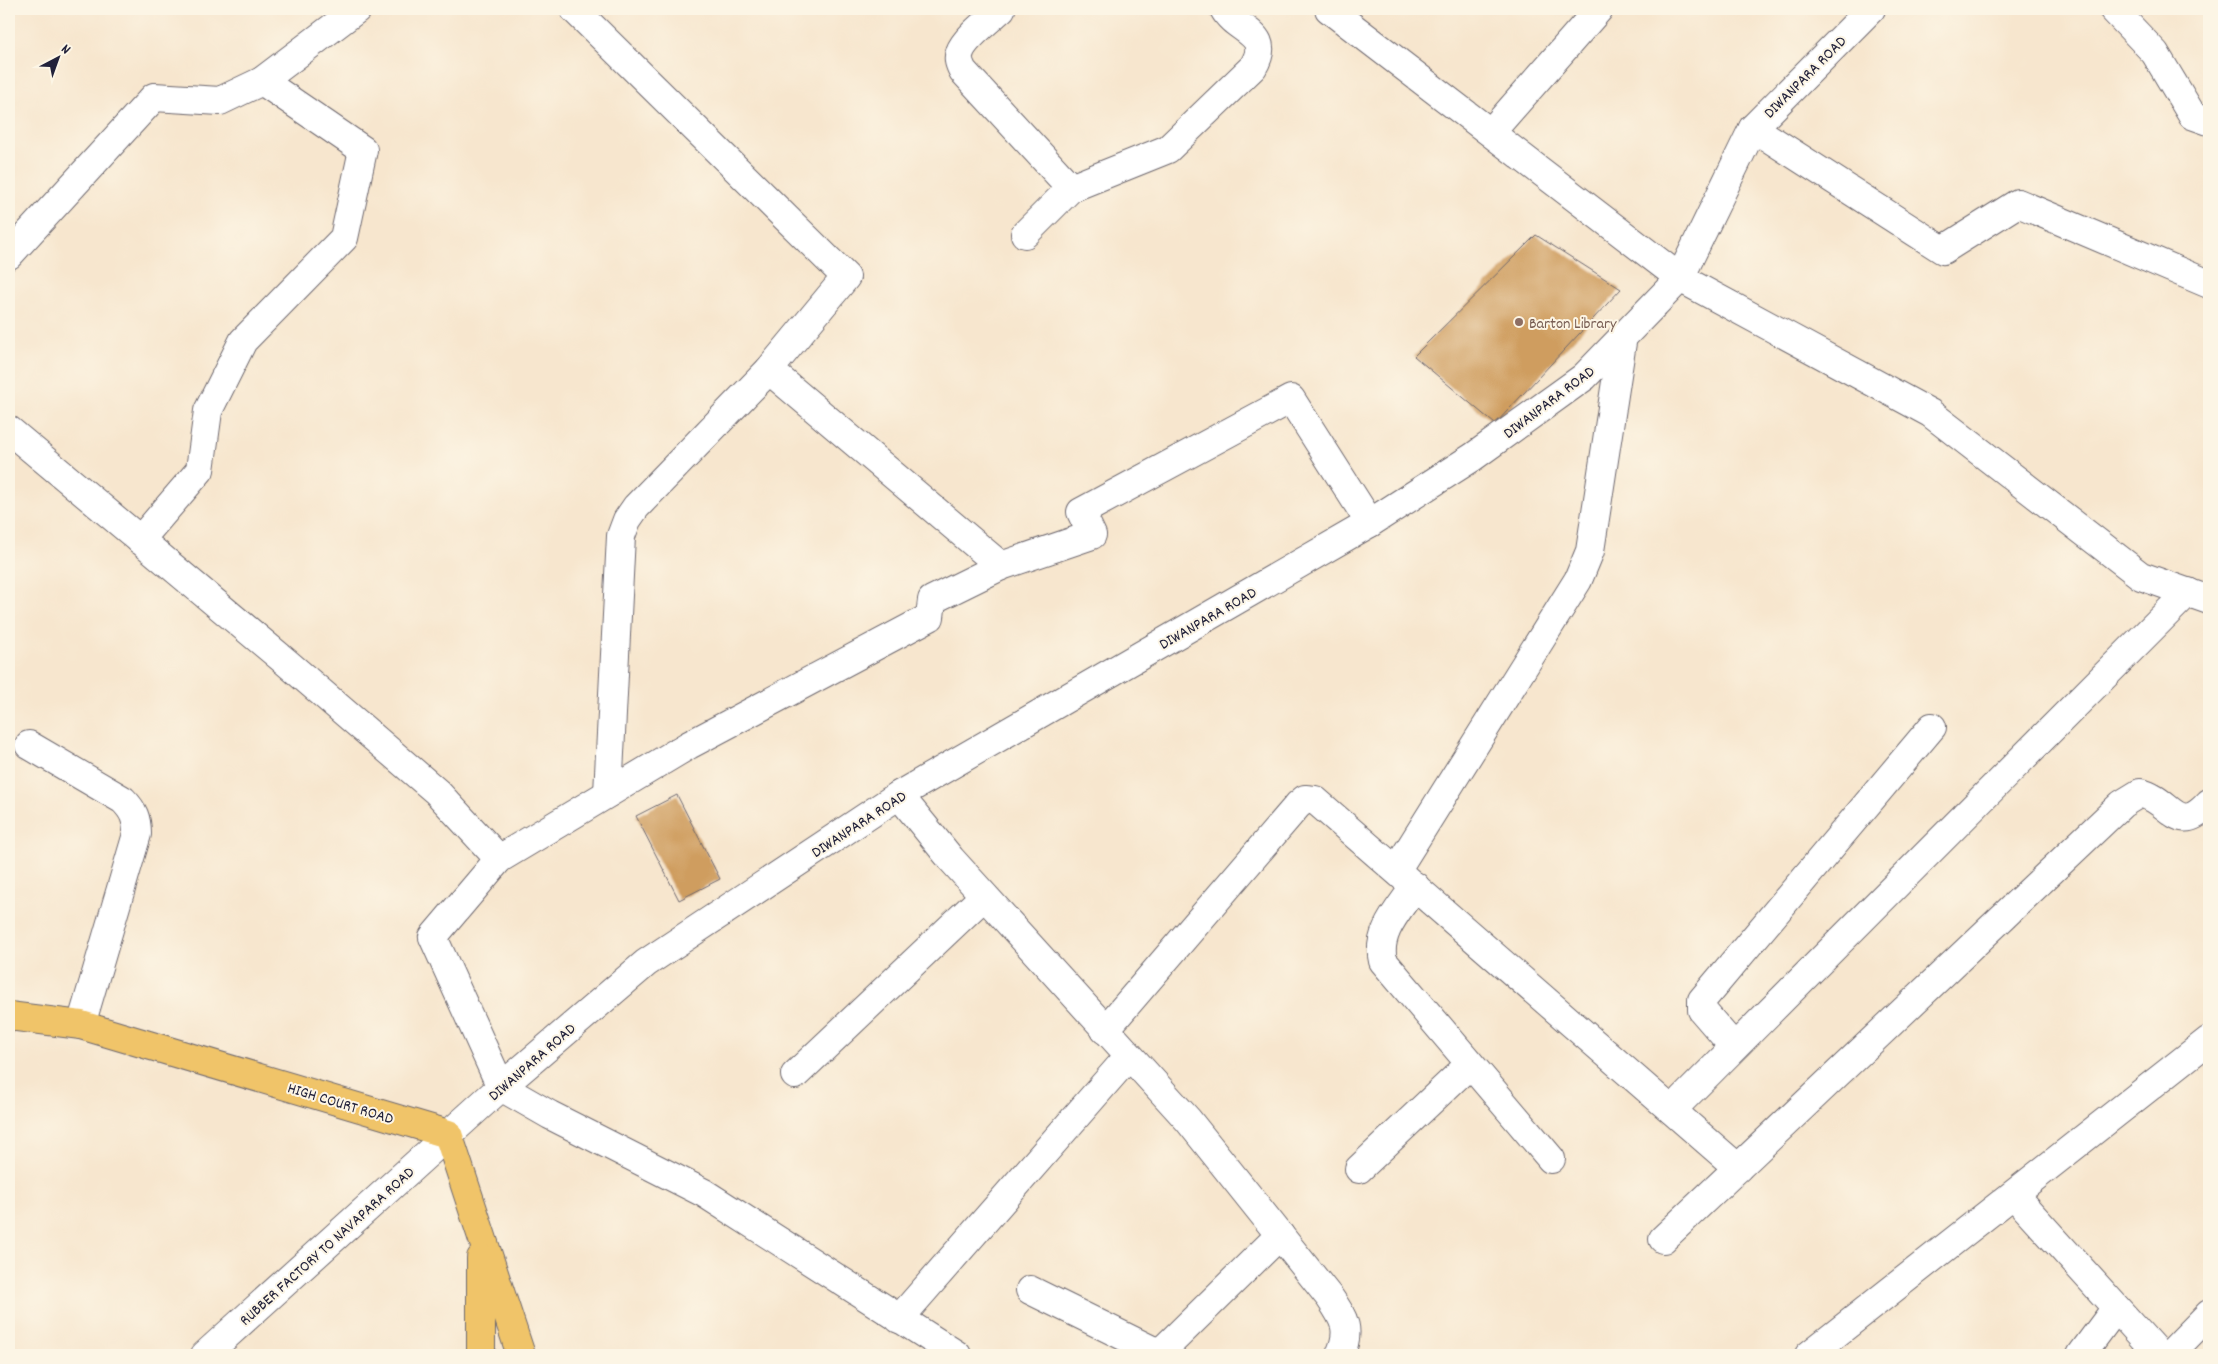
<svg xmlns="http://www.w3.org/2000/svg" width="2218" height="1364" font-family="Dekko,sans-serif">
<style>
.building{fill:#cf9d5e}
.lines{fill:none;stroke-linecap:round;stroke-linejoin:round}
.minor-casing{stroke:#6d676e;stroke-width:30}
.major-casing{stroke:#6d676e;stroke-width:30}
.minor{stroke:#fff;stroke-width:28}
.major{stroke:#f0c469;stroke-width:28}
.education-dot{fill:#8d6e63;stroke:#fcf5e5;stroke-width:2}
.labels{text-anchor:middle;stroke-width:4;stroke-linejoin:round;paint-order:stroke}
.street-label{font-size:16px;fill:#22223b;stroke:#fcf5e5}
.education-label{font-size:16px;fill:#785e54;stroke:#fcf5e5;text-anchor:start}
</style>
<rect width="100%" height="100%" fill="#fcf5e5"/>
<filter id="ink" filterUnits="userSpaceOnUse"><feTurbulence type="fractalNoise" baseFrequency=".02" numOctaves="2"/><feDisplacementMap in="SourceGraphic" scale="10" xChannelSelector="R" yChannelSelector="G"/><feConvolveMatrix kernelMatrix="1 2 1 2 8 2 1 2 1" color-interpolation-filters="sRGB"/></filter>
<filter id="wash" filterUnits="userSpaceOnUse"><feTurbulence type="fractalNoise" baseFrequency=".0096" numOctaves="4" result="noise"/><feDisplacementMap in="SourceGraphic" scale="20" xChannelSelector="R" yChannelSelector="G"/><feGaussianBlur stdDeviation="1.12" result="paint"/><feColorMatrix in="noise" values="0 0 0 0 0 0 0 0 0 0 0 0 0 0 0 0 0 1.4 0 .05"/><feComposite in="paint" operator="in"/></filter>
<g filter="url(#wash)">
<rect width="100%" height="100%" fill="#f7e6ce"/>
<g id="blocks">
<!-- building -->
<g class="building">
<polygon points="1536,235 1621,289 1495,424 1414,356"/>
<polygon points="677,795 720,879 679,900 636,816"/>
</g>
</g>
</g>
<g filter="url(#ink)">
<use href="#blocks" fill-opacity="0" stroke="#6d676e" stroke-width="1"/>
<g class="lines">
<!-- minor casing -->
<g class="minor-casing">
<g id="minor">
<polyline points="574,9 846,277 769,370 1001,566"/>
<path d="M 1001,9 C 990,19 964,39 960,52 C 957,59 960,65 963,71 L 1071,188"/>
<polyline points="1329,9 1680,278 1930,413 2141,576 2209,600"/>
<polyline points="2113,9 2155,53 2192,115 2209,121"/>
<polyline points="1753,128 1943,250 2018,203 2209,284"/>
<polyline points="1491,132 1599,9"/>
<path d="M 1025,234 L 1071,188 L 1168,149 L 1253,67 C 1274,32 1236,32 1224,9"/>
<polyline points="9,255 154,97 220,101 262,81 357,9"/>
<polyline points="9,430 286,662 437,792 499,859"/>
<polyline points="140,540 200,470 208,411 243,341 344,238 363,150 262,81"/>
<path d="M 29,745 L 123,800 C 134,811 137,819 137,834 L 81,1025"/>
<polyline points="608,793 621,536 627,520 636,507 769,370"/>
<path d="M 899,795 L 951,859 L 1188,1120 L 1330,1298 C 1345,1320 1351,1330 1340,1355"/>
<polyline points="1397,869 1578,580 1590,551 1623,336"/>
<path d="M 1415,886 C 1400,909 1376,932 1383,961 L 1551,1159"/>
<polyline points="1105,1030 1298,805 1305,799 1315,800 1738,1168"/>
<polyline points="1734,1047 1702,1010 1702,1000 1932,727"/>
<polyline points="795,1075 984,896"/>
<polyline points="1672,1110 2188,592"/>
<polyline points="1359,1169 1470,1064"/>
<polyline points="2014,1195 2159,1355"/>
<path d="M 1663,1239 L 2122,804 L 2140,793 C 2172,800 2177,838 2209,803"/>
<polyline points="1030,1290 1154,1351 1164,1349 1280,1235"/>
<polyline points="899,1319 1129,1056"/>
<polyline points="205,1355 501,1087 646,963 899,795 1370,523 1473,457 1584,377 1680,278 1753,128 1871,9"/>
<polyline points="957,1355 704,1193 550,1115 501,1087 433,937 499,859 689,745 930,617 932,600 1001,566 1092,535 1081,512 1291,399 1370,523"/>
<polyline points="1809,1355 2209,1040"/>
<polyline points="2081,1355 2116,1308"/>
<polyline points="2169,1355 2209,1314"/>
</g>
</g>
<!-- major casing -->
<g class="major-casing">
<g id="major">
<polyline points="9,1016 81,1025 448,1134 521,1355"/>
<polyline points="481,1258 481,1355"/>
</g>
</g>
<!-- minor -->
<use href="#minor" class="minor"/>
<!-- major -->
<use href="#major" class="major"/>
</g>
</g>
<!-- markers -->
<circle class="education-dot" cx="1519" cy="322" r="5"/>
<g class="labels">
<!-- street labels -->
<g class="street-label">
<text transform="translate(1804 76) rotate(-45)" y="6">DIWANPARA ROAD</text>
<text transform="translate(1548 401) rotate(-37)" y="6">DIWANPARA ROAD</text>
<text transform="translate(1207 617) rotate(-30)" y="6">DIWANPARA ROAD</text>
<text transform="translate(858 823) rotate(-33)" y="6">DIWANPARA ROAD</text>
<text transform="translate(531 1061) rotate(-41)" y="6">DIWANPARA ROAD</text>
<text transform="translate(341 1102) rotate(17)" y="6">HIGH COURT ROAD</text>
<text transform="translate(326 1245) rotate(-42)" y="6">RUBBER FACTORY TO NAVAPARA ROAD</text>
</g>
<!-- education labels -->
<g class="education-label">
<text x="1529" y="328">Barton Library</text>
</g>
</g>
<!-- margin -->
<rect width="2218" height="1364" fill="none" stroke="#fcf5e5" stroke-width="30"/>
<!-- north arrow -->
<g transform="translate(58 58) rotate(41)" stroke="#fcf5e5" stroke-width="4" paint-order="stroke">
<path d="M0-4L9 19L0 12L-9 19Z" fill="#22223b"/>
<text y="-8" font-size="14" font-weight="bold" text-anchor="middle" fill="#22223b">N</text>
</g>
</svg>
